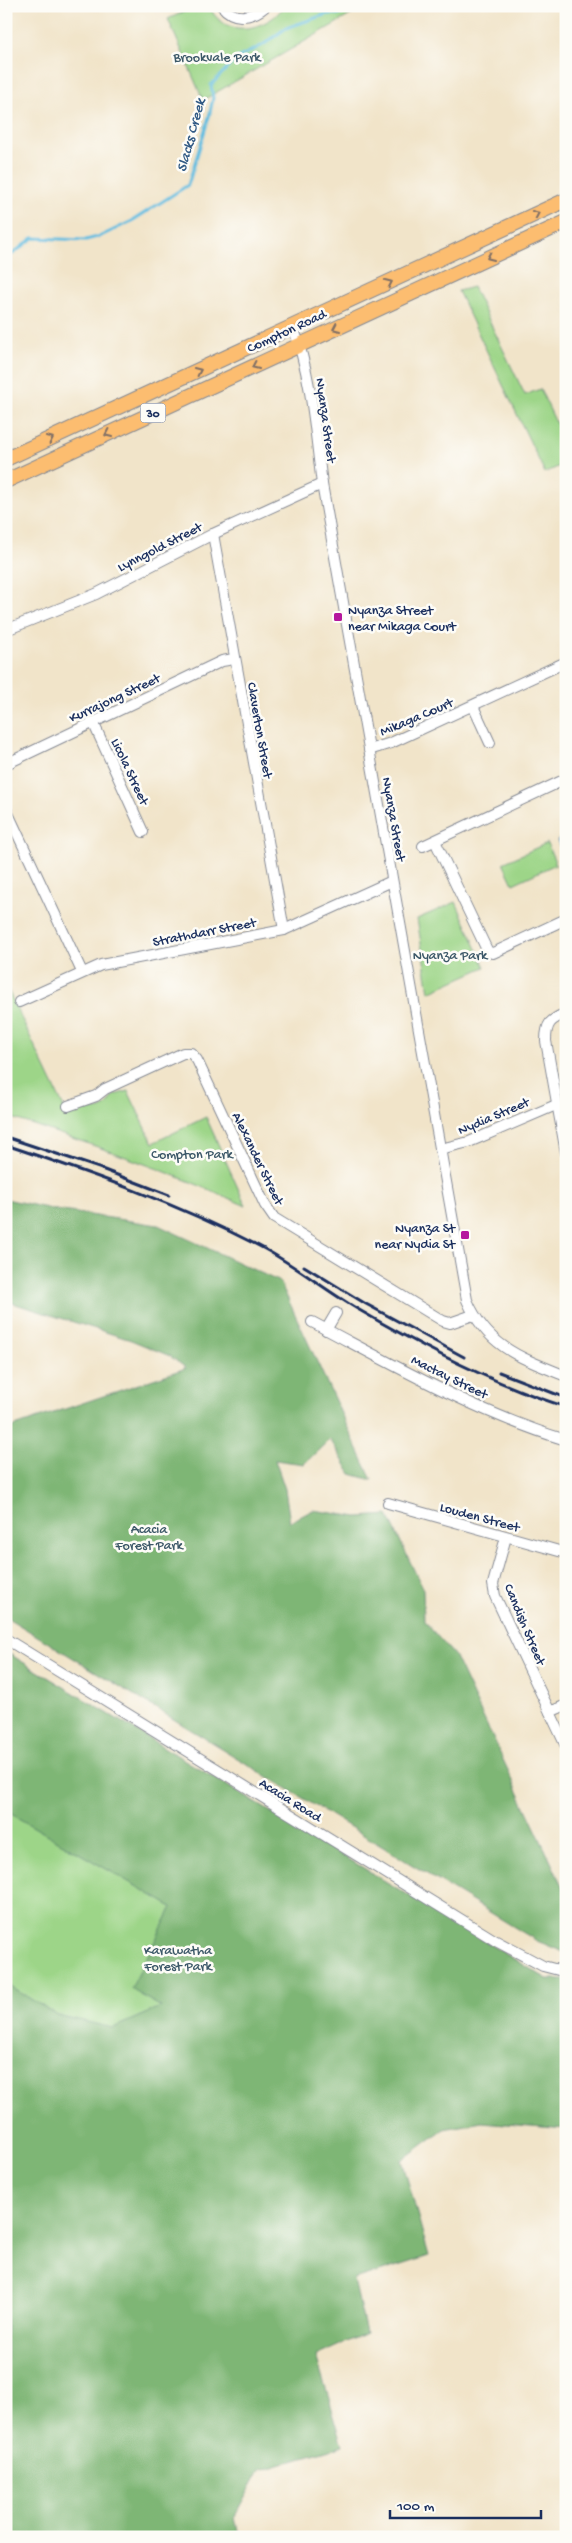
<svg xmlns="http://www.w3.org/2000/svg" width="572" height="2543" font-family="'Gochi Hand',sans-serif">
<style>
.green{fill:#9dd588;stroke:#5c8273}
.forest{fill:#7eb674;stroke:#4c7269}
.water{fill:#63bee1;stroke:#3f76a0}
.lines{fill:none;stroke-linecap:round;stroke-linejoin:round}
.stream{stroke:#63bee1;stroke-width:3}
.minor-casing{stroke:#868a94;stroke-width:12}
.major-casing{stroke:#868a94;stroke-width:16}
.minor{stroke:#fff;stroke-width:10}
.major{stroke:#fcbd6f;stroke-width:14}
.rail{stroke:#1b2f5e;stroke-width:3}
.oneway{stroke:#806f66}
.poi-dot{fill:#b5179e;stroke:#fdfcf7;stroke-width:2}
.labels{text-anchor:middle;stroke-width:5;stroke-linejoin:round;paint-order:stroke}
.shield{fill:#fdfcf7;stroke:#5f6c8c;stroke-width:1}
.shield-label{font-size:12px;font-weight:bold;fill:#1b2f5e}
.park-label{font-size:14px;fill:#3c5868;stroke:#fdfcf7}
.street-label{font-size:14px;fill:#1b2f5e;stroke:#fdfcf7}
.poi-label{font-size:14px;fill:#1b2f5e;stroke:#fdfcf7;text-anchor:start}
.water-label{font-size:15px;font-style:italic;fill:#315a85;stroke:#fdfcf7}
</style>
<rect width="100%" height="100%" fill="#fdfcf7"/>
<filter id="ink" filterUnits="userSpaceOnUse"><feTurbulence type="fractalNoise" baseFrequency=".02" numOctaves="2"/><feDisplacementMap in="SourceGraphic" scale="10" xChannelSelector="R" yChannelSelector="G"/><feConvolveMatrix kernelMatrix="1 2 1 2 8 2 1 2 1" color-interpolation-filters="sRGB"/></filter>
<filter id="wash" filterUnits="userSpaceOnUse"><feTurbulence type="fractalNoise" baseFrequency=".0096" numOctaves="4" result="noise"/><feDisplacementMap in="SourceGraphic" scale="20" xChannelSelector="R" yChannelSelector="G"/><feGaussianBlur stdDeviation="1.12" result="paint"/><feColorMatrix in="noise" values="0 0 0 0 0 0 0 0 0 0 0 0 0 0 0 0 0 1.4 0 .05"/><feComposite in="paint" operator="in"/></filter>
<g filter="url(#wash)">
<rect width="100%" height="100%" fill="#f1e4c9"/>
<!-- green -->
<g class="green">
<path d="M 197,6 L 209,6 C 222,34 252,33 274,17 C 278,14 281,9 285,7 C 293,3 353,6 366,6 L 203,100 L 168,19 Z"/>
<polygon points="473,287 525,395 540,389 559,429 566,427 566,463 545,473 458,291"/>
<polygon points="547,843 556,864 513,884 503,863"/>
<polygon points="456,902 485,967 429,992 417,919"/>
<path d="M 6,986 L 66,1112 L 86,1103 L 92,1110 C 103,1110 109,1105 114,1095 L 128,1091 L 153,1143 L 206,1117 L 246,1206 C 168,1170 88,1143 6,1116 Z"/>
<polygon points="6,1652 547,1979 6,2223"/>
</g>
<!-- forest -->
<g class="forest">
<polygon points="6,1199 56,1210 158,1225 280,1282 372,1480 351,1474 330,1439 304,1464 275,1460 285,1489 290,1522 313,1510 358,1517 388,1515 423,1589 424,1621 454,1655 566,1894 566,1953 537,1941 6,1617 6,1429 186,1368 170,1356 131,1340 6,1301"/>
<polygon points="6,1652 547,1979 566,1979 566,2129 482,2122 444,2129 402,2160 429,2256 354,2280 366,2333 316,2356 343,2445 260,2470 235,2516 239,2537 6,2537 6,1984 57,2015 113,2028 161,2007 131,1989 172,1907 6,1811"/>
</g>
<!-- water -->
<polygon class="water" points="565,836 566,856 562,858 563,854 557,840"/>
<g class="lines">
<!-- stream -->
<polyline class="stream" points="6,259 33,238 86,240 101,236 132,221 188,185 209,117 213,98 211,85 237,58 263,45 286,28 327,14 341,14 356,6"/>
</g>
</g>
<g filter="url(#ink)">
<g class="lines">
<!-- minor casing -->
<g class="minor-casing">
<g id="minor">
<path d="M 222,6 C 234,21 252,18 266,6"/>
<path d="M 293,327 C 312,377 315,431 322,484 L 467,1300 C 487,1347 521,1358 566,1376"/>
<polyline points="213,534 284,930"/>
<polyline points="6,630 96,594 213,534 322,484"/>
<polyline points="473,706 490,743"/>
<polyline points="93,722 143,832"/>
<polyline points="369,750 391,743 566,662"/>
<polyline points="6,764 222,661 234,659"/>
<polyline points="6,809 82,972"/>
<polyline points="435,841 488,952 493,953 566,919"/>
<polyline points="423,846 566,779"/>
<polyline points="19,1002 101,965 284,930 392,881"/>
<path d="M 566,1013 C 550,1020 546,1023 546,1041 L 566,1153"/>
<polyline points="68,1106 96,1096 105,1089 183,1053 191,1053 197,1060 265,1205 274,1218 443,1321 450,1323 473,1315"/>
<polyline points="440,1149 469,1142 556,1105"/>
<path d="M 312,1322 C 394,1365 477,1413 566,1440"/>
<polyline points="326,1330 336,1313"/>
<polyline points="388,1503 566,1553"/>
<polyline points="506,1537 493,1584 495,1596 566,1746"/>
<polyline points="6,1639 496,1941 543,1966 566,1972"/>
<polyline points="550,1712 566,1705"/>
</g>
</g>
<!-- major casing -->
<g class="major-casing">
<g id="major">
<polyline points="6,459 566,200"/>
<polyline points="6,481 566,222"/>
</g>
</g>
<!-- minor -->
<use href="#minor" class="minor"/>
<!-- major -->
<use href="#major" class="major"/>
<!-- rail -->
<g class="rail">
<polyline points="6,1137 99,1168 169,1195"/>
<path d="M 6,1145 C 93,1174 178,1204 259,1246 C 294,1264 326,1291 361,1311 C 424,1348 496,1385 566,1407"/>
<polyline points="304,1266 366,1304 464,1357"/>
<polyline points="499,1372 566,1398"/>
</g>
</g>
<!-- one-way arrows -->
<defs><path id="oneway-chevron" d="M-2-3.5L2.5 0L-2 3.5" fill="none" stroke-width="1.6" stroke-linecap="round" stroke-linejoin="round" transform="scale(1.25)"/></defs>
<g class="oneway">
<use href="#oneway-chevron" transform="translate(536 214) rotate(-25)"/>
<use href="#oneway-chevron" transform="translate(490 257) rotate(155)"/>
<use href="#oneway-chevron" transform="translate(389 283) rotate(-25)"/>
<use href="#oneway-chevron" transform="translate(336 328) rotate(155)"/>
<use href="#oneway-chevron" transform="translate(255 366) rotate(155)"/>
<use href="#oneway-chevron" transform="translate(198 371) rotate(-25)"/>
<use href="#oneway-chevron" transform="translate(108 434) rotate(155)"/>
<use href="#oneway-chevron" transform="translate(50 439) rotate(-25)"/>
</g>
</g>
<!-- markers -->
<g class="poi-dot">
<rect x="333" y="612" width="10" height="10" rx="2.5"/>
<rect x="460" y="1230" width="10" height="10" rx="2.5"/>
</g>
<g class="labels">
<!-- shield labels -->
<rect class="shield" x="140.5" y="403.5" width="25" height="19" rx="4"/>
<g class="shield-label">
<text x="153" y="417">30</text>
</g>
<!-- park labels -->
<g class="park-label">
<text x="217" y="61">Brookvale Park</text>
<text x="450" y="959">Nyanza Park</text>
<text x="192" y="1158">Compton Park</text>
<text x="149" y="1533">Acacia<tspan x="149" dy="16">Forest Park</tspan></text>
<text x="178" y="1954">Karawatha<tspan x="178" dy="16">Forest Park</tspan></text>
</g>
<!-- street labels -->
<g class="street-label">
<text transform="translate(286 330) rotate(-25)" y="5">Compton Road</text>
<text transform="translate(327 420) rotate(82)" y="5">Nyanza Street</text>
<text transform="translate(159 546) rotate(-27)" y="5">Lynngold Street</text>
<text transform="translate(114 697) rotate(-25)" y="5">Kurrajong Street</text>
<text transform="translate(416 716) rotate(-23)" y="5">Mikaga Court</text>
<text transform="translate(261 730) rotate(80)" y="5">Claverton Street</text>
<text transform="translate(131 771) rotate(65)" y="5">Licola Street</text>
<text transform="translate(395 819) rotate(80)" y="5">Nyanza Street</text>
<text transform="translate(204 931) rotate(-11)" y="5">Strathdarr Street</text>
<text transform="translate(493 1115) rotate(-23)" y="5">Nydia Street</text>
<text transform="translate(259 1158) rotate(64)" y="5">Alexander Street</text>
<text transform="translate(450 1376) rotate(26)" y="5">Mactay Street</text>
<text transform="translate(480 1516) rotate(15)" y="5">Louden Street</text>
<text transform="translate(526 1624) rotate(67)" y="5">Candish Street</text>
<text transform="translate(291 1799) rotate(32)" y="5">Acacia Road</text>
</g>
<!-- poi labels -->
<g class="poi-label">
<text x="348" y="614">Nyanza Street<tspan x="348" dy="16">near Mikaga Court</tspan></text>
<text x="455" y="1232" text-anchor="end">Nyanza St<tspan x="455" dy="16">near Nydia St</tspan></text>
</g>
<!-- water labels -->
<g class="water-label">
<text transform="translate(190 135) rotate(-75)" y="5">Slacks Creek</text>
</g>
</g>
<!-- margin -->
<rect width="572" height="2543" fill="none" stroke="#fdfcf7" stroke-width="25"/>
<!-- scale -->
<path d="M390 2510v8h151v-8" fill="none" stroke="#1b2f5e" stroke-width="2.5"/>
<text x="397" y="2510" font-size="15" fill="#1b2f5e" stroke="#fdfcf7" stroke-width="4" paint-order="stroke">100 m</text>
</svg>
